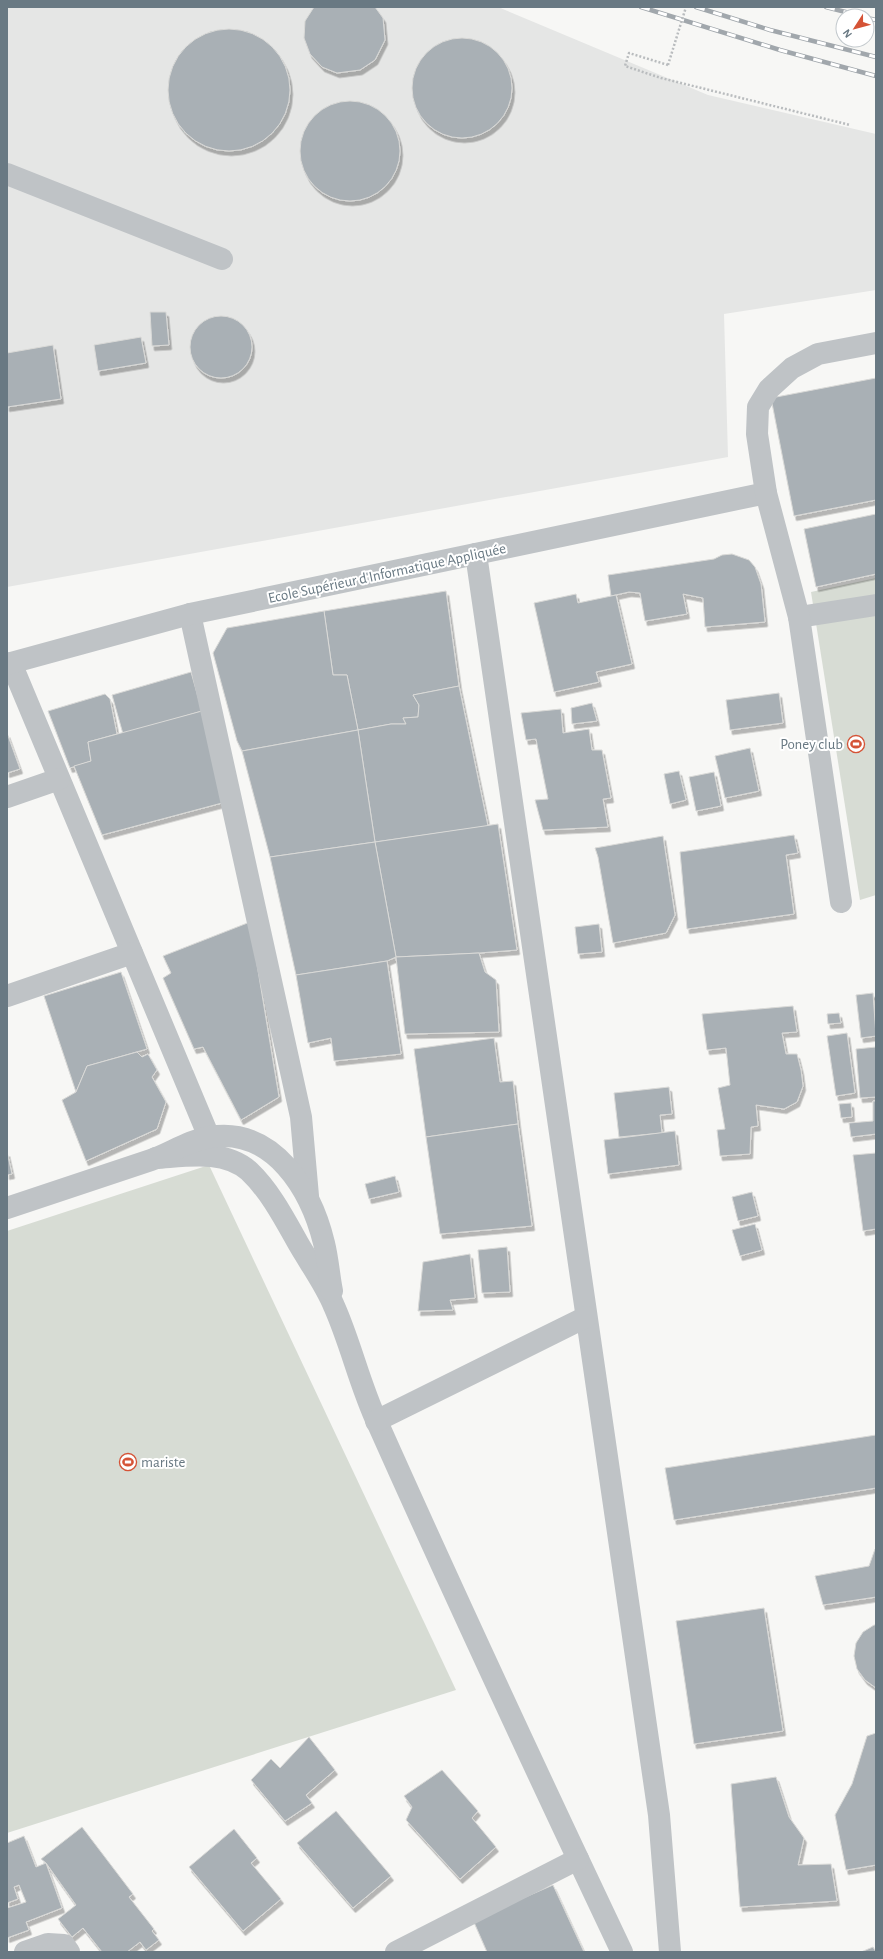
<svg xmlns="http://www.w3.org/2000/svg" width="883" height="1959" font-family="'Alegreya Sans',sans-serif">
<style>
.built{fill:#e5e6e5}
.green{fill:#d7dcd4}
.building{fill:#a9b0b5;stroke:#d9d9d7;filter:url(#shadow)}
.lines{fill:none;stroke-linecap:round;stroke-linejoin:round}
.path{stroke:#b9bcbe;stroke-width:2.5;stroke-dasharray:2 2;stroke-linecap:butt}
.minor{stroke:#bfc3c6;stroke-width:22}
.rail-casing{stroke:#a1a7ac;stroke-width:4.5}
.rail{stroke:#fff;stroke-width:3;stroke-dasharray:9;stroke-linecap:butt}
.path-bridge{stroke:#b9bcbe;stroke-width:2.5;stroke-dasharray:2 2;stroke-linecap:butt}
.labels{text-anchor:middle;stroke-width:4;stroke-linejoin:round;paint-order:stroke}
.street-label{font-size:15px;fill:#697983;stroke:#fff}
.poi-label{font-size:15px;fill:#697983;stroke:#fff;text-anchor:end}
</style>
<defs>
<filter id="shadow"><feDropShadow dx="2.5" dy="4.5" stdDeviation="0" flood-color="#0004"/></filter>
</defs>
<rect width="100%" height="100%" fill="#f7f7f5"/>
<!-- built -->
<polygon class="built" points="7,7 498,7 708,95 876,134 876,290 724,314 728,457 7,587"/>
<!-- green -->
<g class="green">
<polygon points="876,578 876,895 860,900 811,592"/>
<polygon points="209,1165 456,1690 7,1833 7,1231"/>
</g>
<!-- building -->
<g class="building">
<polygon points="314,7 375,7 383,18 385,40 375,60 360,70 337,73 322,67 310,54 304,38 305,21"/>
<circle cx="229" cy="90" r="61"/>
<circle cx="462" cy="88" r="50"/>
<circle cx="350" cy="151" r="50"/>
<polygon points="150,312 166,312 169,345 152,346"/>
<circle cx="221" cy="347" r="31"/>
<polygon points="141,337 146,363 98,371 94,345"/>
<polygon points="53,345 61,399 7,407 7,353"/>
<polygon points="876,378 876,500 794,516 771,398"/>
<polygon points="876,514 876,574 816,587 804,529"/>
<polygon points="732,554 749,560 755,567 761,584 765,622 705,627 703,598 683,594 687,614 645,621 640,593 629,592 611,596 608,575 714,559 722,555"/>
<polygon points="446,591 459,686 413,695 419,705 418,717 403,718 406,724 391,724 358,730 347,675 333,675 324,611"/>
<polygon points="576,594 578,603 616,595 632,664 596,672 599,682 554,692 534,603"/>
<polygon points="324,611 333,675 347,675 358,730 242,751 237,741 213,653 227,628"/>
<polygon points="191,672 202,711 123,734 112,695"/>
<polygon points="459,686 488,826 375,842 358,730 391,724 406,724 403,718 418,717 419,705 413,695"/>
<polygon points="779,693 783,723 730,730 726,700"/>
<polygon points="105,694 110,699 117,734 88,742 91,761 70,768 48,711"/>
<polygon points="592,703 597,721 572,724 571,708"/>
<polygon points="561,709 563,733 589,729 592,750 602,750 611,798 603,799 608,827 543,830 535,800 548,799 536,739 526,740 521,713"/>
<polygon points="202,711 222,803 102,835 74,766 91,761 88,742"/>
<polygon points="358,730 375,842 270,857 242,751"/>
<polygon points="7,733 20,769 7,773"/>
<polygon points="750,748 759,791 725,798 715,756"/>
<polygon points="679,771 686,800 670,804 664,774"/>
<polygon points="714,772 721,806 696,811 689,777"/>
<polygon points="498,824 517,950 479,953 396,957 375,842"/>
<polygon points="794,835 798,853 786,855 794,914 687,929 680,852"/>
<polygon points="663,836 675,915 666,933 613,943 598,857 595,848"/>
<polygon points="375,842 396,957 387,961 296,975 270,857"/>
<polygon points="250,922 279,1097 241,1120 203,1047 194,1049 163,978 171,973 163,956"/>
<polygon points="599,924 602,952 578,954 575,927"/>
<polygon points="479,953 485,972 496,980 499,1032 405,1034 396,957"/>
<polygon points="387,961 401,1054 334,1061 331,1038 308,1043 296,975"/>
<polygon points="121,972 147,1049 87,1066 76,1092 44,996"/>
<polygon points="873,993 876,1036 861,1038 856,995"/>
<polygon points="793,1006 797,1032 782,1033 786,1054 797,1054 801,1070 803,1086 797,1102 784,1109 756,1105 758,1126 751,1127 750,1154 720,1156 717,1130 725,1129 718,1088 730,1085 726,1048 707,1050 702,1014"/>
<polygon points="839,1013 841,1023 828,1024 827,1014"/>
<polygon points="847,1033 855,1093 836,1096 827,1036"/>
<polygon points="494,1038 500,1082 513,1081 518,1124 426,1137 414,1049"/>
<polygon points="876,1047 876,1097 860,1098 856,1049"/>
<polygon points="137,1052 142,1057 148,1054 157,1070 152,1077 166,1102 157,1129 86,1161 62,1100 76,1092 87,1066"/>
<polygon points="669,1087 672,1114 660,1115 662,1133 619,1137 614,1093"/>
<polygon points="873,1101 876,1101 876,1134 851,1137 849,1123 873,1121"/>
<polygon points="851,1103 852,1117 841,1118 839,1104"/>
<polygon points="518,1124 532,1226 440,1234 426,1137"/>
<polygon points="675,1131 679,1165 608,1174 604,1140"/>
<polygon points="7,1152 12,1174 7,1175"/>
<polygon points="876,1153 876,1229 863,1231 853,1155"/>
<polygon points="395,1176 399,1192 369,1199 365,1184"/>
<polygon points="752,1192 758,1216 738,1221 732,1197"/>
<polygon points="755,1224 762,1250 740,1256 732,1230"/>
<polygon points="507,1247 510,1292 482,1293 478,1250"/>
<polygon points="470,1254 475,1298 450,1300 453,1310 418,1311 423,1262"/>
<polygon points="876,1435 876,1488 674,1520 665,1468"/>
<polygon points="875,1549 876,1549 876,1597 823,1605 815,1576 869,1566"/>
<polygon points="764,1608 783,1731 694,1744 676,1621"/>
<polygon points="874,1625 876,1625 876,1688 865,1680 857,1669 854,1656 856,1643 863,1632"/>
<polygon points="876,1733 876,1865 846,1870 835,1815 852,1784 867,1736"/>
<polygon points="309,1737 335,1770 306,1795 312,1803 285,1821 251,1780 271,1759 280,1768"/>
<polygon points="442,1770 478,1811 472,1818 496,1847 460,1879 406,1820 412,1807 404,1796"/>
<polygon points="776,1777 789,1817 804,1838 798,1865 831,1864 837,1901 740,1907 731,1784"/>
<polygon points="336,1811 391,1876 353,1908 297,1843"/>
<polygon points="82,1827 133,1894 129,1897 154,1929 152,1931 159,1940 146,1950 140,1942 127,1952 102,1952 83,1928 72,1937 58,1919 76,1905 46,1863 41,1859"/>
<polygon points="234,1829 257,1858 251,1863 281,1899 243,1931 189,1867"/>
<polygon points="24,1836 36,1867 46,1863 62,1908 26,1922 29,1930 7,1938 7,1908 26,1902 19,1885 14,1887 18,1899 7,1903 7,1843"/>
<polygon points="553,1885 584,1952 487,1952 473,1920"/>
<polygon points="873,1947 876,1952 861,1952"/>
</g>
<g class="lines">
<!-- path -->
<polyline class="path" points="668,65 629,53 625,66 661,78 850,125"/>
<!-- minor -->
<g class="minor">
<polyline points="7,174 222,259"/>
<polyline points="476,554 659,1815 670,1952"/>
<polyline points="190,614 301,1117 308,1196"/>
<polyline points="799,617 876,605"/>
<polyline points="11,663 209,1137"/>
<polyline points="7,664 190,614 766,493"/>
<polyline points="7,797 59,779"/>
<polyline points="841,902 799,617 766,493 757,434 758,407 769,389 792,368 818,354 876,343"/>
<polyline points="7,996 132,953"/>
<path d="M 156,1158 C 187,1156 224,1149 249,1171 C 270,1191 284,1218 298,1243 C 310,1264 325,1284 334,1306 C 351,1344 360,1386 378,1424 C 457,1601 539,1777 622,1952"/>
<path d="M 7,1208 C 55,1192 103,1176 151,1160 C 171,1153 189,1140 210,1137 C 274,1127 311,1190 324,1243 C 328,1259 329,1276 332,1291"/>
<polyline points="376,1421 586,1317"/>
<polyline points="25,1952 48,1944 64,1945 69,1952"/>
<polyline points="396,1952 578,1859"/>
</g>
<!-- rail casing -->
<g class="rail-casing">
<g id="rail">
<polyline points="641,7 780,50 876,76"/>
<polyline points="696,7 770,30 876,57"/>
<polyline points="826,7 861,16"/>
<polyline points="867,18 876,20"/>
</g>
</g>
<!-- rail -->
<use href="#rail" class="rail"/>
<!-- path-bridge -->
<polyline class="path-bridge" points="668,65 686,7"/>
</g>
<!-- icons -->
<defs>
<g id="stadium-ring" transform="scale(0.9)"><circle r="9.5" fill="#fff" stroke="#d55336" stroke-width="1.5"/><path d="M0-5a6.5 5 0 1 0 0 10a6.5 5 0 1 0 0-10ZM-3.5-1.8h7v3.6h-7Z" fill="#d55336"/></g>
</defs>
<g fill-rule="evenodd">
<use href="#stadium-ring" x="856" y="744"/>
<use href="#stadium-ring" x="128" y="1462"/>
</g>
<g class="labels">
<!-- street labels -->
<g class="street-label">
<text transform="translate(387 573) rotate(-12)" y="5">Ecole Supérieur d'Informatique Appliquée</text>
</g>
<!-- poi labels -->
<g class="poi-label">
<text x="843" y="749">Poney club</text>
<text x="141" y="1467" text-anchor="start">mariste</text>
</g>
</g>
<!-- border -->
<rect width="883" height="1959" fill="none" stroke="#697983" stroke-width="16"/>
<!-- north arrow -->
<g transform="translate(855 28) rotate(234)"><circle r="19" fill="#ffffff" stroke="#c3c9cd"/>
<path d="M0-3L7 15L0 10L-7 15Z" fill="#d55336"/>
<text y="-6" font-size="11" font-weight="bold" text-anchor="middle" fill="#697983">N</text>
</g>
</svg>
